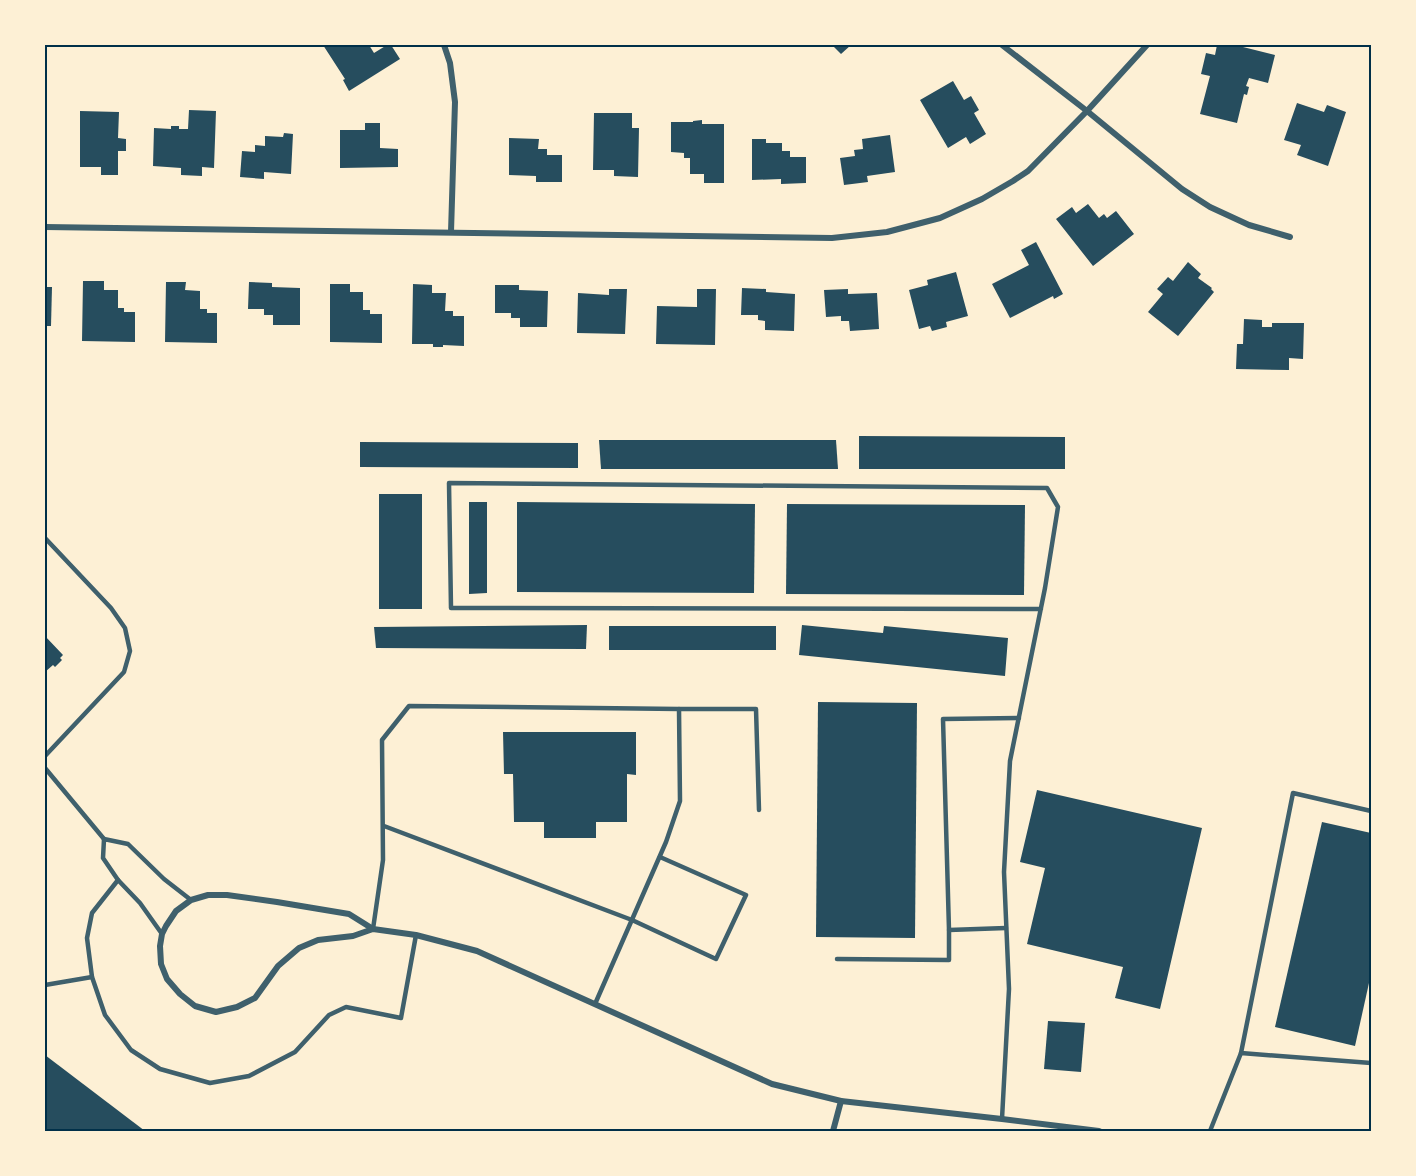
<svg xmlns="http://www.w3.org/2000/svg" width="1416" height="1176" font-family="'Public Sans',sans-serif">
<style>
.building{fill:#264d5e}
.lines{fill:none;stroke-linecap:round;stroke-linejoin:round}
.service{stroke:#3f606c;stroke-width:4.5}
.minor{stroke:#3f606c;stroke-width:6}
.neatline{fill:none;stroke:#003049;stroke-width:2}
</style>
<rect width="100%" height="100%" fill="#fdf0d5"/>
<!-- building -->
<g class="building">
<polygon points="323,45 369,45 374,53 387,45 391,45 400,59 349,91 343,80 345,79"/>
<polygon points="832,45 851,45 841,54"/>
<polygon points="1217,45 1235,45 1275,55 1268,83 1249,78 1246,86 1249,87 1247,95 1244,94 1237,123 1200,114 1210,76 1201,74 1206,53 1215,55"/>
<polygon points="953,81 964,100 971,96 979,110 974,113 986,134 970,144 966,137 948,148 920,100"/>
<polygon points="1297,103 1324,112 1327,105 1346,112 1328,166 1297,155 1301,145 1284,140"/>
<polygon points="189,110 216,111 214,168 202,167 202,176 181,175 181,168 153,166 154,128 171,129 171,126 179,126 179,129 188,129"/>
<polygon points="80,111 119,112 118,138 126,139 126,151 118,151 118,175 101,175 101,167 80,167"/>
<polygon points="594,113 632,113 632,128 639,128 638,177 614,176 614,170 593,170"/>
<polygon points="702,120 702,124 724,124 724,183 704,183 704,174 690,174 690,158 684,158 684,153 671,152 671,122 693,122 693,121"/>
<polygon points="365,123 380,123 380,148 398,149 398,167 340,168 340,130 365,130"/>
<polygon points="284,133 293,134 291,174 264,172 264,179 240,177 242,151 255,152 255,145 265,146 265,136 283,137"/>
<polygon points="890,135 895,172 867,176 868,182 844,185 840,158 855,156 854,150 863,149 862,139"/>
<polygon points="509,138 539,139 538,149 547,149 547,155 562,155 562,182 536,182 536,176 509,175"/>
<polygon points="752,139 766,139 766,143 782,143 782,151 790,151 790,157 806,157 806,183 781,184 781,179 752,180"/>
<polygon points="1088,204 1099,218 1104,214 1107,218 1116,211 1134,234 1093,266 1056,219 1072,207 1076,213"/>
<polygon points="1036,242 1063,294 1054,299 1053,296 1010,318 992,284 1029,265 1021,250"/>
<polygon points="1188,262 1201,274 1198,278 1212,288 1211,289 1214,292 1178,336 1148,312 1163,294 1157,289 1168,277 1173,281"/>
<polygon points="956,272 968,316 946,322 947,327 932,331 930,326 919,329 909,290 928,285 927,280"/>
<polygon points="83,281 104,281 104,290 118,290 118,308 124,308 124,312 135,312 135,342 82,341"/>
<polygon points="166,282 186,282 185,290 200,291 200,309 207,309 207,313 217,313 217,343 165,342"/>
<polygon points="249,282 272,283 272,287 300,288 300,325 273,325 273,315 264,315 264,309 248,309"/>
<polygon points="330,284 350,284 350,292 363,292 363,310 370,310 370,314 382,314 382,343 330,342"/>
<polygon points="413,284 432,285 432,293 446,293 445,311 453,311 453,316 464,316 464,346 443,345 443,347 433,347 433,344 412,344"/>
<polygon points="495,285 519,285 519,290 548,291 547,327 520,327 520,318 511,318 511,313 495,313"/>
<polygon points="45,287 52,287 51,326 45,326"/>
<polygon points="742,288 766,289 766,292 795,294 794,331 765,330 765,321 758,320 758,315 741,315"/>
<polygon points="609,289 627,289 625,334 577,333 578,293 609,295"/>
<polygon points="697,289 716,289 715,345 656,344 657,306 697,307"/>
<polygon points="848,289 848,294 877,293 879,329 850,331 849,321 841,321 841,316 826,317 824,290"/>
<polygon points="1244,319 1262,320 1262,327 1272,327 1272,323 1304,323 1303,359 1289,358 1289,370 1236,369 1237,344 1243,344"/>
<polygon points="859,436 1065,437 1065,469 859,469"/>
<polygon points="599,440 836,440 838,469 601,469"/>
<polygon points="360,442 578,443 578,468 360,467"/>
<rect x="379" y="494" width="43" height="115"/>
<polygon points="469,502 487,502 487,593 469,594"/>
<polygon points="517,502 755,504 754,593 517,592"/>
<polygon points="787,504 1025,505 1024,595 786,594"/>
<polygon points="587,625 586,649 376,648 374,627"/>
<polygon points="802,625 883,633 884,626 1008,638 1005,676 799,655"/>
<rect x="609" y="626" width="167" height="24"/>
<polygon points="45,636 63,655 60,658 62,660 55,667 53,665 45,672"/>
<polygon points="818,702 917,703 915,938 816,937"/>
<polygon points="503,732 636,732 636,775 627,774 627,822 596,822 596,838 544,838 544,822 514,822 513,774 504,774"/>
<polygon points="1037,790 1202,828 1160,1009 1115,998 1123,967 1027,944 1045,868 1020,862"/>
<polygon points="1322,822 1371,833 1371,974 1355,1046 1275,1027"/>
<polygon points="1048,1021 1085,1023 1081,1072 1044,1069"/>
<polygon points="45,1055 145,1131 45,1131"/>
</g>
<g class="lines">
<!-- service -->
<g class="service">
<polyline points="45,538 111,608 125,628 130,651 124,672 45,756"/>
<polyline points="679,709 756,709 759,810"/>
<polyline points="45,768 104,839"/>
<polyline points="384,826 632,920 716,959 746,895 660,857"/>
<polyline points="118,880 92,913 87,938 92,977 105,1015 131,1050 160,1069 210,1083 249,1076 295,1052 329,1015 346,1007 401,1018 416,935"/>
<polyline points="1006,928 949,930 943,719 1019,718"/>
<polyline points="373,929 383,860 382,740 409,706 679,709 680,801 666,842 595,1004"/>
<polyline points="162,934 140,903 118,880 103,858 104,839 128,844 164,879 191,900"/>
<polyline points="837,959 949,960 949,930"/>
<polyline points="45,985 92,977"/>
<polyline points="1241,1053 1293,793 1371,811"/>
<polyline points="1002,1119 1009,989 1004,872 1010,761 1045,588 1058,507 1047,488 449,483 451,608 1041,609"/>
<polyline points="1210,1131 1241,1053 1371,1063"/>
</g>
<!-- minor -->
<g class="minor">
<polyline points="444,45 450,63 455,102 451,232"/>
<polyline points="1002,45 1087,111 1182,189 1210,207 1249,225 1290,237"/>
<polyline points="45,227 832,238 887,232 940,218 982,199 1013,181 1028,171 1087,111 1147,45"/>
<polyline points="373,929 353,936 318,940 299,948 278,966 255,998 237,1007 216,1012 195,1006 180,994 167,979 161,964 160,946 162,934 166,926 176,911 191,900 208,895 227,895 277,902 349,914 373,929 416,935 477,951 772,1084 841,1101 1002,1119 1099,1131"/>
<polyline points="833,1131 841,1101"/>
</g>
</g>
<!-- border -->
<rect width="1416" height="1176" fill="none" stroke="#fdf0d5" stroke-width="93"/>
<rect x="46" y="46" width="1324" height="1084" class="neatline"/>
</svg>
